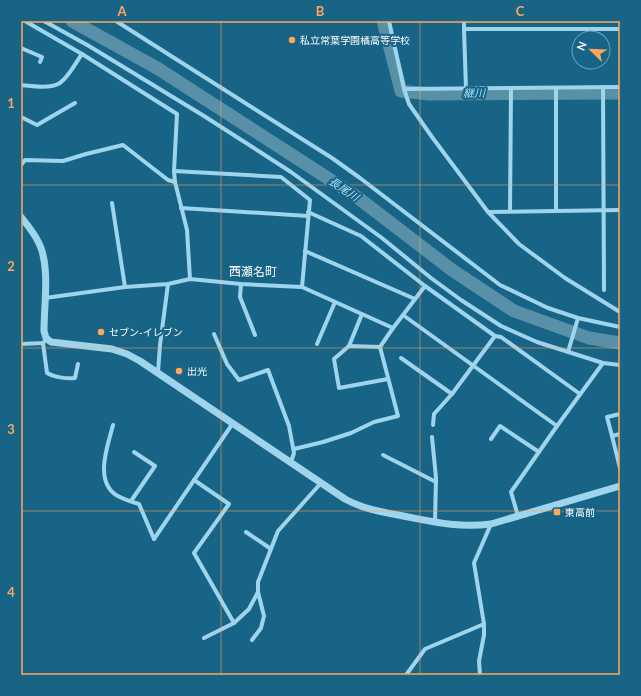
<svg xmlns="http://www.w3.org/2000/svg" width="641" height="696" font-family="Lato,'Noto Sans JP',sans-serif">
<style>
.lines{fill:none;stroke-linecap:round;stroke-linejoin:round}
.river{stroke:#5890a8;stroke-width:13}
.minor{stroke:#9ed5ed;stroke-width:4}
.tertiary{stroke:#9ed5ed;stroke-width:7}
.grid{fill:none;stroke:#ffa65a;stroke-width:1;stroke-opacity:0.55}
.poi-dot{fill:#ffa65a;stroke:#186486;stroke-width:1.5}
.labels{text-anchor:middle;stroke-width:4;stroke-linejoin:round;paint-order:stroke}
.poi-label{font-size:10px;fill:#fff;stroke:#186486;text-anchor:start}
.water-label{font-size:11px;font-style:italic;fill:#aadff4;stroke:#186486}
.quarter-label{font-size:12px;fill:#fff;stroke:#186486}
.neatline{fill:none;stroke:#ffa65a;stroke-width:1.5}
.grid-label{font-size:13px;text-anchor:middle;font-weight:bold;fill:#ffa65a}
</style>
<rect width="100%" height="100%" fill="#186486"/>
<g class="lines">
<!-- river -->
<g class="river">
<polyline points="72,21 157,68 357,197 452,270 514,311 589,338 620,343"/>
<polyline points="383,21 401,91 429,94 620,93"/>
</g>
<!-- minor -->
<g class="minor">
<polyline points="25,21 82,54 177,114 174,171 175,182 187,230 190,279"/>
<polyline points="44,21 89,46 204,116 291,172 382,238 431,278 461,300 501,326 537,342 603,363 620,365"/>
<polyline points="116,21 332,158 360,178 500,285 548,308 578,318 620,327"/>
<polyline points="389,21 404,89 409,104 432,137 488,212 519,244 565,278 620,312"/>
<polyline points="464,21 464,29 620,29"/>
<polyline points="464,29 466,89"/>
<polyline points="21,48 42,57 40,62"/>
<path d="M 21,85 C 31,86 49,89 58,84 C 67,80 76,62 82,54"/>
<polyline points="603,87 604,290"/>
<polyline points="404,89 620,87"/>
<polyline points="21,117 37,125 75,103"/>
<polyline points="21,165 25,160 63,161 86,154 123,145 168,180 175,182"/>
<polyline points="174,171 281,177 310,200 302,287"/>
<polyline points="112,203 125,287"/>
<polyline points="181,208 308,216"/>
<polyline points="510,211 511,88"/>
<polyline points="556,211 556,88"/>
<polyline points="308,212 361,236 425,286 495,336 501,337 580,394"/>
<polyline points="488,212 620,210"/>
<polyline points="305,251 415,299"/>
<polyline points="241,284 240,297 255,335"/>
<polyline points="45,298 125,287 168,284 190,279 241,284 302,287 393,328 403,315 557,426"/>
<polyline points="403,315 425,286"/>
<polyline points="214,334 227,364 239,380 268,370 289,426 294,453 291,462"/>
<path d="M 43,343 L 47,373 C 54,377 66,379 75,378 L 78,364"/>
<polyline points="21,344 43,343 44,342"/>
<polyline points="317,344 335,302"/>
<polyline points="349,346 362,314"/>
<polyline points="380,347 349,346 334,359 339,388 388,379"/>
<polyline points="568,352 578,318"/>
<polyline points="401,358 452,394"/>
<polyline points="158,372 160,345 168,284"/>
<polyline points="620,414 607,417 612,436 620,434"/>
<path d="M 113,425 C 108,445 94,480 116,495 C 123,499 132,502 139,504 L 154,539"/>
<polyline points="433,425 434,414 452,394 495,336"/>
<polyline points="612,436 620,468"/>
<polyline points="432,437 436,478 435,522"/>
<polyline points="491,439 500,426 539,452"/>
<polyline points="294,449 323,442 351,433 374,422 398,416 380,347 393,328"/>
<polyline points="383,455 436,482"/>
<polyline points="194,480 229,504 194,553 234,623"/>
<polyline points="131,501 155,466 134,452"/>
<polyline points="518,516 511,492 557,426 603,363"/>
<polyline points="246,532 271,549"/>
<polyline points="154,539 233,423"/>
<polyline points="204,638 234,623 249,609 258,592"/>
<polyline points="252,640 261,628 264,616 258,592 258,582 278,531 321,483"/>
<polyline points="406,675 425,649 484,624"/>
<polyline points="480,675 479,661 484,635 484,624 474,563 491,524"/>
</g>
<!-- tertiary -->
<path class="tertiary" d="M 21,217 C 29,227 38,238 42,251 C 49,275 44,306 44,331 L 46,338 L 51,342 L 112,349 L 127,354 L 140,361 L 345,499 C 363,509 382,512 403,516 C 434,522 458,528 491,524 L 620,486"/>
</g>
<!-- grid -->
<path class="grid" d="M 221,21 L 221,675M 420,21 L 420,675M 21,185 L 620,185M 21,348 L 620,348M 21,511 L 620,511"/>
<!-- markers -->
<g class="poi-dot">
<circle cx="292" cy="40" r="4"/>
<circle cx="101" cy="332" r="4"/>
<circle cx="179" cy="371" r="4"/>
<rect x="553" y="508" width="8" height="8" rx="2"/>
</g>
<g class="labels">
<!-- poi labels -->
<g class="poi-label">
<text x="300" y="44">私立常葉学園橘高等学校</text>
<text x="109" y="336">セブン-イレブン</text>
<text x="187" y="375">出光</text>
<text x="565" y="516">東高前</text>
</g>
<!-- water labels -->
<g class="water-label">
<text x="474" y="97">継川</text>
<text transform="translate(344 189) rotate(34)" y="4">長尾川</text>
</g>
<!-- quarter labels -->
<g class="quarter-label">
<text x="253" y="276">西瀬名町</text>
</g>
</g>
<!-- border -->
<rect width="641" height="696" fill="none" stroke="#186486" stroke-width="44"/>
<!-- north arrow -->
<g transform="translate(591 50) rotate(293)"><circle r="19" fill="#186486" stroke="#74a2b6"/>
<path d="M0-3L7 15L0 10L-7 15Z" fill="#ffa65a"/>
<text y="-6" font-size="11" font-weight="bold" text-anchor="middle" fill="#ffffff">N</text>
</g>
<rect x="22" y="22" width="597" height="652" class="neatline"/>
<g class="grid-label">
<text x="122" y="16">A</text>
<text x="320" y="16">B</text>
<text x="520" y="16">C</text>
<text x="11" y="108">1</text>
<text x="11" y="271">2</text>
<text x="11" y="434">3</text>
<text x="11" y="597">4</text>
</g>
</svg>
